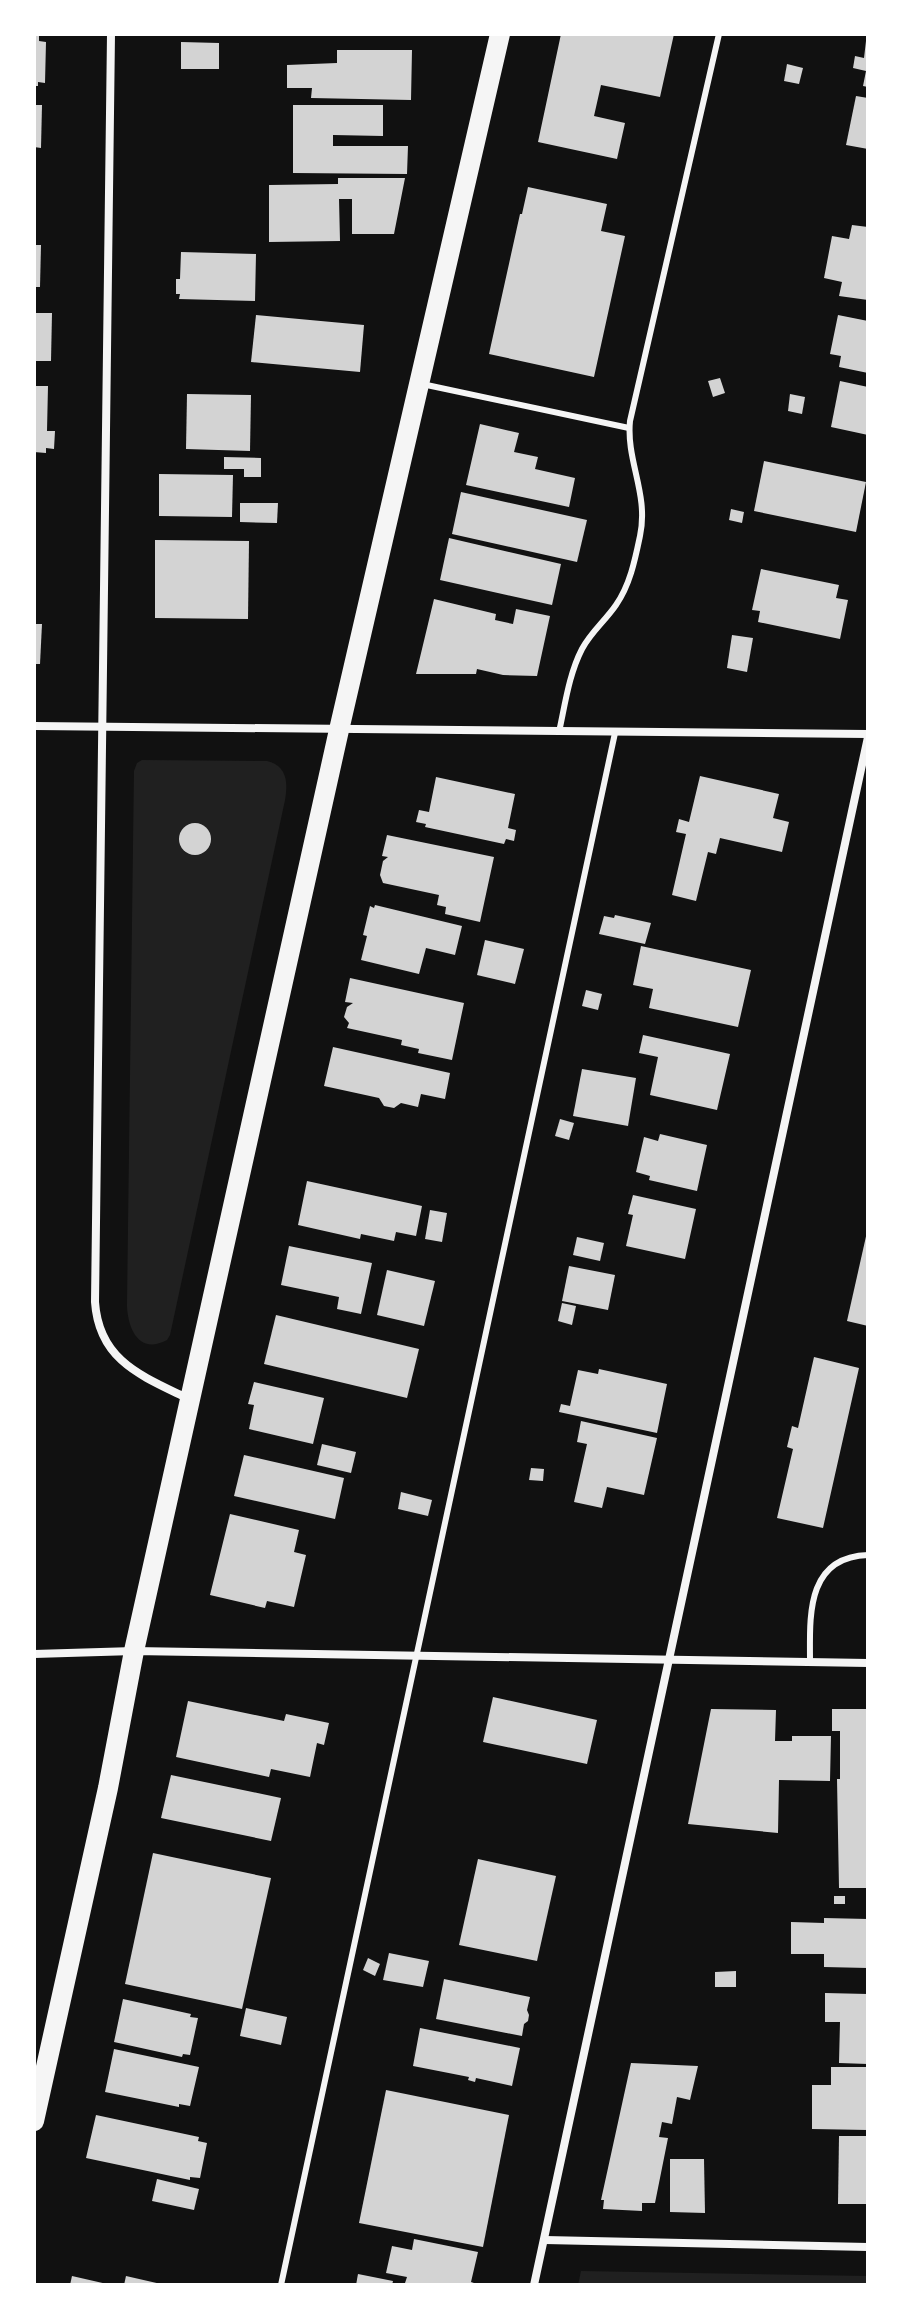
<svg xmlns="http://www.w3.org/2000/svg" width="902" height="2319" font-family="'DM Sans',sans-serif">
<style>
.green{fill:#202020}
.building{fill:#d3d3d3}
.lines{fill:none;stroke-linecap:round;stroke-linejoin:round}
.service{stroke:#f5f5f5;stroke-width:6}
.minor{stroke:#f5f5f5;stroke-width:8}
.primary{stroke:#f5f5f5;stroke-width:20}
</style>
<rect width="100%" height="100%" fill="#111"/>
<!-- green -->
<g class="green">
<path d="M 142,760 L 267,761 C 287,766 288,782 285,800 L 170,1335 L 167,1340 C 139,1355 128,1329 127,1306 L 134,771 L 137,763 Z"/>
<polygon points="581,2271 868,2276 868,2285 578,2285"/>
</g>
<!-- building -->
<g class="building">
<polygon points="561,34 674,34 660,97 601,85 594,116 625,123 617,159 538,142"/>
<polygon points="34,36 39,36 39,41 46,42 45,83 38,82 38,86 34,86"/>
<polygon points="866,41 868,41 868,87 863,86 866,71 853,68 855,56 864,58"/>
<polygon points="181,42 219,43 219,69 181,69"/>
<polygon points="337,50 412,50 411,100 311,98 312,88 287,88 287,65 337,63"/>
<polygon points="787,64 803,68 799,84 784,81"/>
<polygon points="856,96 868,98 868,149 846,145"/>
<polygon points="34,105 42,105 41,148 34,147"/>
<polygon points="293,105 383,105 383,136 333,135 333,146 408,146 407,174 293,173"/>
<polygon points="338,178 405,178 394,234 352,234 352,199 339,199 340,241 269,242 269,185 338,184"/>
<polygon points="528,187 607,204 601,231 625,236 594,377 489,354 520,214 522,214"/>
<polygon points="852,225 868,227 868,300 839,296 842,282 824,278 832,236 849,239"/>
<polygon points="34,245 41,245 40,287 34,287"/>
<polygon points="181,252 256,254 255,301 179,299 180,294 176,294 176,279 180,279"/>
<polygon points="34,313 52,313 51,361 34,361"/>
<polygon points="256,315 364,325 360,372 251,362"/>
<polygon points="838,315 868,321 868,373 839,367 841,356 830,354"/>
<polygon points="720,378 725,393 713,397 708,381"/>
<polygon points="840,381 868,387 868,435 831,427"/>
<polygon points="34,386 48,386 47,431 55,431 54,449 46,448 46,453 34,452"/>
<polygon points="187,394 251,395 250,451 186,449"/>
<polygon points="790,394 805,397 802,414 788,411"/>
<polygon points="480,424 519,433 514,452 538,457 535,469 575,478 569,507 466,485"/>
<polygon points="224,457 261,458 261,477 244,477 244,469 224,469"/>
<polygon points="764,461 866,482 856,532 754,511"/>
<polygon points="159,474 233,475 232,517 159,516"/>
<polygon points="461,492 587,520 577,562 452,534"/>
<polygon points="240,503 278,503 277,523 240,522"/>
<polygon points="731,509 744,512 742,523 729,520"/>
<polygon points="449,538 561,564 552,605 440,580"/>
<polygon points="155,540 249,541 248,619 155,618"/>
<polygon points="761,569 839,585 836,598 848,600 840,639 758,622 760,611 752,610"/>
<polygon points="434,599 496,614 495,620 513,624 516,609 550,616 537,676 503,675 477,669 476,674 416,674"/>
<polygon points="34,624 42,624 40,664 34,664"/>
<polygon points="732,635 753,638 747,672 727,668"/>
<polygon points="700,776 779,794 773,818 789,822 782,852 720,838 716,854 708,852 696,901 672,895 686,834 676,832 679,819 689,822"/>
<polygon points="436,777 515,794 508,828 516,830 514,841 506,839 504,844 425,827 426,824 416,822 419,810 429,812"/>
<circle cx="195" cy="839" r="16"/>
<polygon points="387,835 494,857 480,922 445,914 446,907 437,905 439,895 383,883 380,875 383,861 388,857 382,856"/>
<polygon points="375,905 462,926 455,955 426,948 419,974 361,960 367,936 363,935 370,906 374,908"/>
<polygon points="615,915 651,923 645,944 599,934 604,916 614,918"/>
<polygon points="485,940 524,949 515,984 477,975"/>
<polygon points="641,946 751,970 738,1027 649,1008 653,989 633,985"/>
<polygon points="350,978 464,1003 452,1060 418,1053 419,1049 401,1045 402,1040 347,1028 349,1023 344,1017 347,1007 353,1003 345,1002"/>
<polygon points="586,990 602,994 598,1010 582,1006"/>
<polygon points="643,1035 730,1054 717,1110 650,1095 658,1057 639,1053"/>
<polygon points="333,1047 450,1073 445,1099 421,1094 418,1107 401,1103 394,1108 384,1106 379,1098 324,1086"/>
<polygon points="582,1069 636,1078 628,1126 573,1116"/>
<polygon points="560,1119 574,1123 569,1140 555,1136"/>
<polygon points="660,1134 707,1145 697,1191 649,1180 650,1176 636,1172 644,1137 658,1141"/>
<polygon points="307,1181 422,1206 416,1236 396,1232 394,1241 361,1234 360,1239 298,1225"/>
<polygon points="633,1195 696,1209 685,1259 626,1246 633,1215 628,1214"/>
<polygon points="430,1210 447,1213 442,1242 425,1239"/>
<polygon points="867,1232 868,1232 868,1326 847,1321"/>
<polygon points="577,1237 604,1243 600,1261 573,1255"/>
<polygon points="289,1246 372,1263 361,1314 337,1309 339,1297 281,1285"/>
<polygon points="569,1266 615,1275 608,1310 562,1301"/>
<polygon points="387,1270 435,1281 424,1326 377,1315"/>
<polygon points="562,1303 576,1306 572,1325 558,1321"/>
<polygon points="276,1315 419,1349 407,1398 264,1364"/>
<polygon points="814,1357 859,1368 823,1528 777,1518 793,1449 787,1447 792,1426 798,1428"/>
<polygon points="599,1369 667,1384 657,1433 559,1412 561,1404 570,1406 578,1370 598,1374"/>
<polygon points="254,1382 324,1398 313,1444 249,1429 254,1405 248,1404"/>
<polygon points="581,1421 657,1438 644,1495 607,1487 602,1508 574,1502 587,1444 577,1442"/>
<polygon points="322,1444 356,1452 351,1473 317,1465"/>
<polygon points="244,1455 344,1478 335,1519 234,1496"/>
<polygon points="531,1468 544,1469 543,1481 529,1480"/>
<polygon points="401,1492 432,1500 428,1516 398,1509"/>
<polygon points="230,1514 299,1530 294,1552 306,1555 294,1607 267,1601 265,1608 210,1595"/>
<polygon points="493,1697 597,1720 587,1764 483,1742"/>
<polygon points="188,1701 284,1721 286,1714 329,1723 324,1745 317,1743 310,1777 271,1769 269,1777 176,1757"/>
<polygon points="711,1709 776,1710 775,1741 792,1741 792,1736 831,1736 830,1781 779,1780 778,1833 688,1824"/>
<polygon points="832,1709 868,1709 868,1888 839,1888 837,1779 840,1779 840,1731 832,1731"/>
<polygon points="171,1775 281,1798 271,1841 161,1818"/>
<polygon points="153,1853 271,1878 242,2009 125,1984"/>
<polygon points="478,1859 556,1876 537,1961 459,1945"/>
<rect x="834" y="1896" width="11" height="8"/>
<polygon points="824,1918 868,1919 868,1968 824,1967 824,1954 791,1954 791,1922 824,1923"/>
<polygon points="389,1953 429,1961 423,1987 383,1980"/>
<polygon points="368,1958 380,1964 375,1976 363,1970"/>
<polygon points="736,1971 736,1987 715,1987 715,1972"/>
<polygon points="444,1979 530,1997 527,2010 529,2015 528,2021 524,2024 522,2036 436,2019"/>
<polygon points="825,1993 868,1994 868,2064 839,2063 840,2022 825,2022"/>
<polygon points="123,1999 191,2014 190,2017 198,2018 190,2055 183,2054 182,2057 114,2042"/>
<polygon points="246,2008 287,2017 281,2045 240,2036"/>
<polygon points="420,2028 520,2048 512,2086 476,2078 475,2082 468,2080 469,2077 413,2066"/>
<polygon points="114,2049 199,2067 190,2106 179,2104 179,2107 105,2092"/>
<polygon points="631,2063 698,2066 690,2100 677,2097 672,2124 662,2122 659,2137 668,2138 655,2203 642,2203 642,2211 603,2209 604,2200 601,2200"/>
<polygon points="831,2067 868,2067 868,2130 812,2129 812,2085 831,2085"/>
<polygon points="386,2090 509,2115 483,2247 359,2223"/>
<polygon points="96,2115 199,2137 198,2141 207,2143 200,2178 190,2177 190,2180 86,2158"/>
<polygon points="839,2136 868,2136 868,2204 838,2204"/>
<polygon points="670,2159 704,2159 705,2213 670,2212"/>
<polygon points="157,2179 199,2189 194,2210 152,2201"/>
<polygon points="414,2239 478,2252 471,2282 480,2285 417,2285 405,2283 407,2277 386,2273 392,2246 412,2250"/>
<polygon points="358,2274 393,2281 392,2285 356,2285"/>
<polygon points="72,2276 107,2284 107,2285 70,2285"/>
<polygon points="126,2276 161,2284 160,2285 124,2285"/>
</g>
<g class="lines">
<!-- service -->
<g class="service">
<polyline points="422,384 629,428"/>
<path d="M 559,732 C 565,705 569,674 582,649 C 591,632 605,621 616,605 C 630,585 635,560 640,536 C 649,494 626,461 630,421 L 719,34"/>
<path d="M 810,1662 C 810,1618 805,1557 868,1555"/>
<polyline points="281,2285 615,733"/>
</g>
<!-- minor -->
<g class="minor">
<path d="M 111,34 L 95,1302 C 99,1361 142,1376 189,1399"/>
<polyline points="34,726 868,734"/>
<polyline points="34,1654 134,1651 868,1663"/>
<polyline points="545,2240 868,2247"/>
<polyline points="534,2285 868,737"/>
</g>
<!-- primary -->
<polyline class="primary" points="34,2121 108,1788 134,1651 339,730 500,34"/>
</g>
<!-- border -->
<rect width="902" height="2319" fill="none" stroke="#ffffff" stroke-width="72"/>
</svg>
